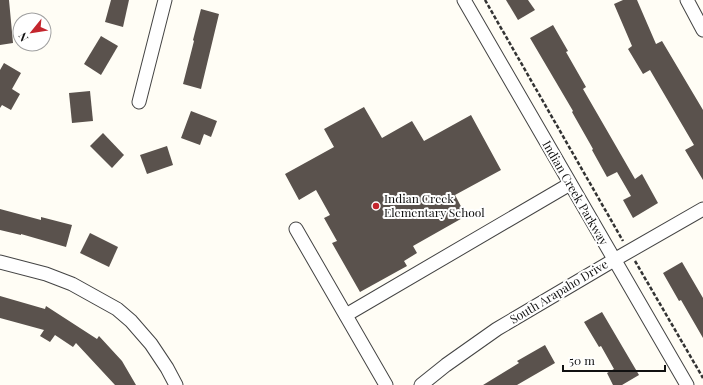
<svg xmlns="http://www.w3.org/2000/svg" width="703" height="385" font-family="'Playfair Display',serif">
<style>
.building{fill:#5a524d}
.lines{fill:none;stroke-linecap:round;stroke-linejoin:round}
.minor-casing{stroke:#444;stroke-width:15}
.path{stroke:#333;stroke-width:2.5;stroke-dasharray:4 2;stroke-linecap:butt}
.minor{stroke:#fff;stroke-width:13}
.poi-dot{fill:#c4262e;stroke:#fff;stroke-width:1.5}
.labels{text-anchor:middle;stroke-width:4;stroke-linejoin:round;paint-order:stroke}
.street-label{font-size:12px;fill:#111;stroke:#fff}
.poi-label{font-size:12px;fill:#111;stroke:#fff;text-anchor:start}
</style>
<rect width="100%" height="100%" fill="#fffdf5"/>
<!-- building -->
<g class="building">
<polygon points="0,0 9,0 13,43 0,45"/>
<polygon points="111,0 129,0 123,27 105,22"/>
<polygon points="506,0 528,0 535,10 518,20"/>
<polygon points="623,0 637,0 656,44 662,41 703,110 703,180 685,150 694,145 650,70 643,74 628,49 632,46 614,4"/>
<polygon points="201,9 219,14 201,89 183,84 194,41 193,40"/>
<polygon points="553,25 568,51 566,52 586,87 583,89 635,179 642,174 658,203 633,218 623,200 631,196 617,172 607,177 592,150 593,149 572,112 573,111 530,38"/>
<polygon points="101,36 118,46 101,75 84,64"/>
<polygon points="4,63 21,73 12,89 20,94 11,110 2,105 0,108 0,70"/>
<polygon points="90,91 93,121 72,123 69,93"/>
<polygon points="364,107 382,138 412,121 424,141 471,115 501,170 455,195 466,216 413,246 417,253 404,261 407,266 360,292 332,243 337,241 324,218 330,215 316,190 299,200 285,174 334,147 324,129"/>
<polygon points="191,111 217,121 211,137 204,134 200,145 181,138"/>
<polygon points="103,133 124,155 112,168 90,146"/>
<polygon points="167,146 173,165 147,174 140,155"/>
<polygon points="0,209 41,220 41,217 72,225 66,247 21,234 21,235 0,230"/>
<polygon points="90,233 118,247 109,267 80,253"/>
<polygon points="682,262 703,298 703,338 681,300 679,301 663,273"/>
<polygon points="0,296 45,309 46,306 97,339 99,336 122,361 136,385 115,385 76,343 73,347 55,335 50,342 40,336 44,330 0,318"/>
<polygon points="602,312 639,375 622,385 613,385 607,373 614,369 601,346 599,347 584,322"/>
<polygon points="545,345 555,363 517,385 483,385 519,363 517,361"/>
</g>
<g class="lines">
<!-- minor casing -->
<g class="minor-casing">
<g id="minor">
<polyline points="464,0 687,385"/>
<polyline points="687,0 703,30"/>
<polyline points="139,102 165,0"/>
<polyline points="296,229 386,385"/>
<polyline points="0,262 46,274 72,284 117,309 131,321 151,344 167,368 176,385"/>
<polyline points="346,315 570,184"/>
<polyline points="421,385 446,365 497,329 614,260 703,209"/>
</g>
</g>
<!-- path -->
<g class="path">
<polyline points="485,0 623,241"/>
<polyline points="635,261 703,378"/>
</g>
<!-- minor -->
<use href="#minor" class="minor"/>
</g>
<!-- markers -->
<circle class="poi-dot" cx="376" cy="206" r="4"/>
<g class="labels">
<!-- street labels -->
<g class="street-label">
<text transform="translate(575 193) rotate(60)" y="4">Indian Creek Parkway</text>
<text transform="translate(559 292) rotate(-31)" y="4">South Arapaho Drive</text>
</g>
<!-- poi labels -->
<g class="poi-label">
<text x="384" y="203">Indian Creek<tspan x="384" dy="14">Elementary School</tspan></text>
</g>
</g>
<!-- north arrow -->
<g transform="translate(32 32) rotate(240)"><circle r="19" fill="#ffffff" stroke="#a0a0a0"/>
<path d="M0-3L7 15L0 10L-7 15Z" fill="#c4262e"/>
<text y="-6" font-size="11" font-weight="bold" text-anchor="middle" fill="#111111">N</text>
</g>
<!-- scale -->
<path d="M563 365v6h102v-6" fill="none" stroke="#111111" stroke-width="2"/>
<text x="569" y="365" font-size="12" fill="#111111" stroke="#ffffff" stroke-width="3" paint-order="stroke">50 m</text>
</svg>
